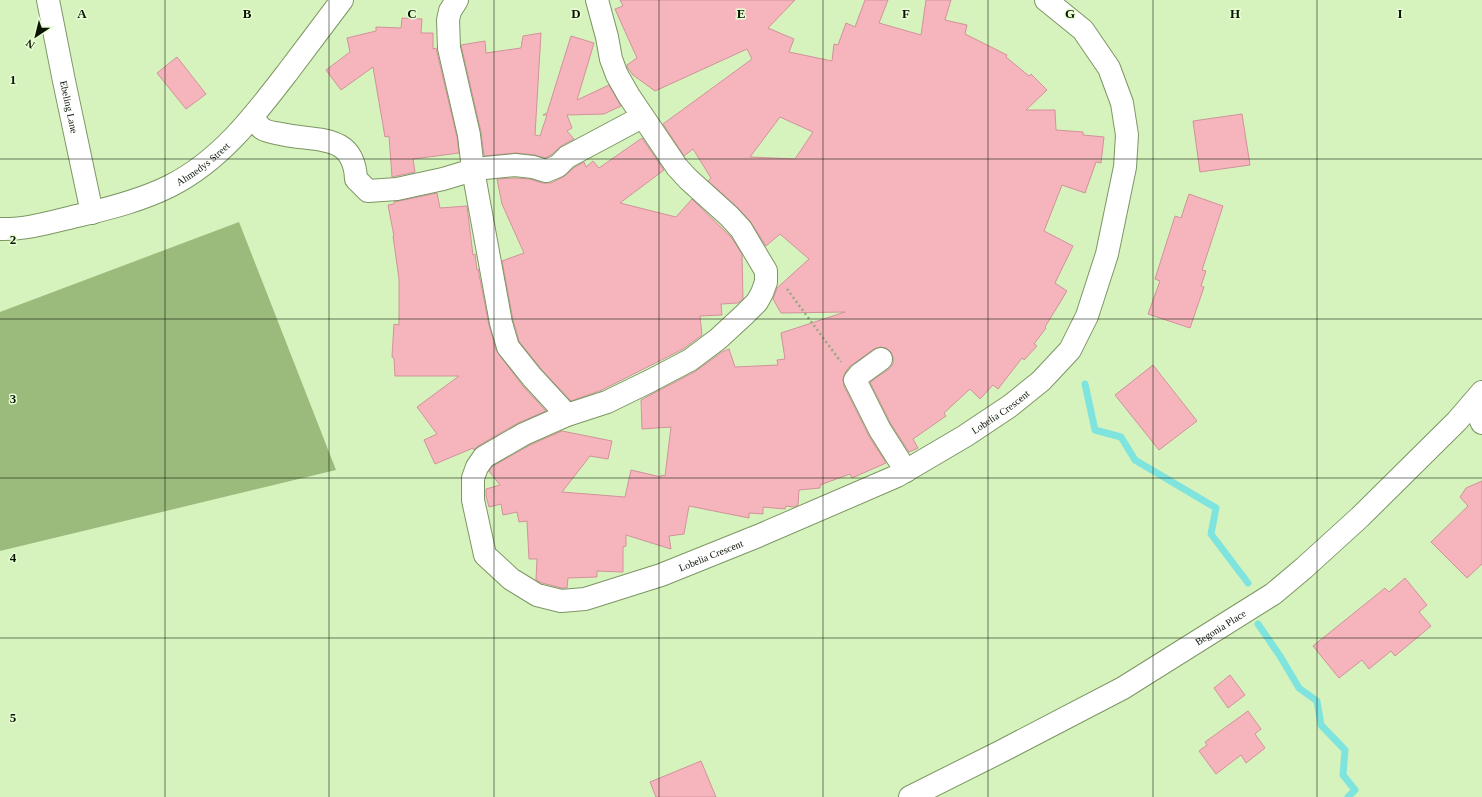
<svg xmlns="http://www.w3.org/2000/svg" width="1482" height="797" font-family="'Times New Roman',serif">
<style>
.forest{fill:#9abb7b}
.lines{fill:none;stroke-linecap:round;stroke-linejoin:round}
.stream{stroke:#80e4de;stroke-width:7}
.building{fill:#f6b5bd;stroke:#d1929a;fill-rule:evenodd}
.minor-casing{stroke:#7c9664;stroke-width:24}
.path{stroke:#93aa80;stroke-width:2.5;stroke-dasharray:2 3;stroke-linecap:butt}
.minor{stroke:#fff;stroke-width:22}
.grid{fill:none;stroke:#0a1403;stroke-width:1;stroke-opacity:0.55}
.labels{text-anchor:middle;stroke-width:3;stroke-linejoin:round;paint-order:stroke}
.street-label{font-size:10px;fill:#0a1403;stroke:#e7fed3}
.grid-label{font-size:13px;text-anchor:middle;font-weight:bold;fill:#0a1403;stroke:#e7fed3;stroke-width:3;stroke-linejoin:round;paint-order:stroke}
</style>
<rect width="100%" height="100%" fill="#d6f3bd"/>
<!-- forest -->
<polygon class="forest" points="239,222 336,470 0,551 0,312"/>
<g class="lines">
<!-- stream -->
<g class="stream">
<polyline points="1085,384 1095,430 1121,437 1135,460 1216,508 1211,534 1248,583"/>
<polyline points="1258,624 1280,656 1299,688 1317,701 1321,725 1345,750 1343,775 1355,790 1348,797"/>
</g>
</g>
<!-- building -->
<g class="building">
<path d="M 620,0 L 795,0 L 768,28 L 794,39 L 789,52 L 832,61 L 834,44 L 838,45 L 846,23 L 855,27 L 865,0 L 888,0 L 879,23 L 921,35 L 926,0 L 951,0 L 945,20 L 967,25 L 965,34 L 1007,55 L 1006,57 L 1029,76 L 1031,74 L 1047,90 L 1026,110 L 1055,110 L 1056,130 L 1083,132 L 1083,135 L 1104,137 L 1101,163 L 1096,162 L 1085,193 L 1062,185 L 1044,231 L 1073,246 L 1055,283 L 1067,291 L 1045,327 L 1046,328 L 1034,344 L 1037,346 L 1024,360 L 1022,358 L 998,389 L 993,385 L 980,399 L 970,389 L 944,413 L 946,416 L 913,439 L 918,448 L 909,452 L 891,424 L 870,382 L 889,369 L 893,364 L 893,357 L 891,352 L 886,348 L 880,347 L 874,349 L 849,367 L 845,373 L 843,379 L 844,386 L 869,436 L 886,463 L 852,478 L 850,474 L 820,485 L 820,488 L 799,490 L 798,505 L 794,507 L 786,506 L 785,509 L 763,507 L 763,514 L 749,513 L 749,518 L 689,506 L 684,534 L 669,536 L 671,549 L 626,535 L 626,546 L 623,547 L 623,572 L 597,571 L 597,577 L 568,578 L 567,588 L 562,588 L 542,583 L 536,580 L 537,559 L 529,559 L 527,521 L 519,522 L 517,512 L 503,515 L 501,504 L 489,507 L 486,496 L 486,489 L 500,485 L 489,471 L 493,466 L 530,445 L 562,431 L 612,441 L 608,459 L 590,456 L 562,492 L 625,497 L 631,470 L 661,477 L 661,475 L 665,476 L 671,427 L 642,429 L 641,400 L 696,371 L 722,352 L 729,349 L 735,367 L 778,365 L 777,360 L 785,359 L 781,333 L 845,312 L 781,313 L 773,299 L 777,288 L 809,259 L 780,234 L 766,246 L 750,221 L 737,207 L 708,181 L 711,178 L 693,149 L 684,156 L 663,124 L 752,59 L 747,49 L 655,91 L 633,75 L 627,67 L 627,65 L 637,58 L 615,9 L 623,6 ZM 780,117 L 813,132 L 795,159 L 750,157 Z"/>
<polygon points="402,18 422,19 421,33 433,33 433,49 436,48 457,137 459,153 413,159 415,172 392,177 389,136 385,137 373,67 341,90 326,70 350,52 347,38 376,31 376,27 401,28"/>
<polygon points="541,33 535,135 540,136 547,115 543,115 547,113 571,36 594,43 577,100 609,85 621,106 604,114 567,115 572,128 567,131 574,139 561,146 551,155 545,158 535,155 516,153 484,156 481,132 461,45 485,41 486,53 521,48 523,36"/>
<polygon points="177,57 206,94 186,109 157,73"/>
<polygon points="1242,114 1250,165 1200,172 1193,121"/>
<polygon points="642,138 664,170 620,203 676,217 692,199 731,237 742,254 743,299 738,303 721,304 722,315 700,316 702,335 683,349 602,390 571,401 541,369 519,341 513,320 502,261 524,253 502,204 497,179 515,178 530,179 542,183 551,183 563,177 575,167 584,162 586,167 593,161 599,168"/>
<polygon points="437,193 440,208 467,206 473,255 475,254 477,270 478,269 489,325 496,350 522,385 546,411 518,423 478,446 474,450 473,448 435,464 424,440 437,434 417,407 459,376 395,376 394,358 392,357 394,324 399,325 399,279 393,236 394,236 388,205 394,204 394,202"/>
<polygon points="1189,194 1223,206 1202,270 1206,271 1201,286 1204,287 1190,328 1148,314 1160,281 1155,279 1175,216 1181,218"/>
<polygon points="1153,365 1197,421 1159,450 1115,395"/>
<polygon points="1482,481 1482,564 1467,578 1431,542 1468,506 1460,497 1466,488"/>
<polygon points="1405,578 1427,605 1419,612 1431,626 1395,656 1391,651 1369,669 1362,660 1339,678 1313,646 1385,588 1389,592"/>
<polygon points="1230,675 1245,695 1228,708 1214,688"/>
<polygon points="1248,711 1261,729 1255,734 1265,748 1246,763 1241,755 1216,774 1199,751 1207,745 1205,742"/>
<polygon points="701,761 716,797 656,797 650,782"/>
</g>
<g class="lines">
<!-- minor casing -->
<g class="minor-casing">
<g id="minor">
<path id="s1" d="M 48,0 L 64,81 L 92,213"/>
<polyline points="457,0 450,11 448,20 449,48 469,135 473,170 501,323 508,347 532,377 567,415"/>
<path id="s2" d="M 597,0 L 607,37 L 611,59 L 617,75 L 629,96 L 677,167 L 688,179 L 729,216 L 741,229 L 766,271 L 766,282 L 762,293 L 757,302 L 744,315 L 718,339 L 690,360 L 650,381 L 607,402 L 567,415 L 524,434 L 484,457 L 477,467 L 473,478 L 473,500 L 485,555 L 511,579 L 537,595 L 561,601 L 585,599 L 661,575 L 758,536 L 897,476 L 965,436 L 1010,406 L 1041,381 L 1070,350 L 1087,316 L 1107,254 L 1125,167 L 1127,135 L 1122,103 L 1109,68 L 1083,30 L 1046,0"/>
<path d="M 253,117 C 256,121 259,127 263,129 C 267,132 276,133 281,134 C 315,142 354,132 356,179 L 368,191 L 397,189 L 443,179 L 473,170 L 485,168 L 515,165 L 533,167 L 546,171 L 558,166 L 567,157 L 642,117"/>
<path id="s3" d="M 0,229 C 27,230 55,221 81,215 C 111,208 142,200 170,186 C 220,161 254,116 287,73 C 305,49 324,24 342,0"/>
<polyline points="881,359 859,375 855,380 880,430 906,471"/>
<polyline points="1473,403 1482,423"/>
<path id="s4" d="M 910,797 L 1000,752 L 1123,688 L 1273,594 L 1304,568 L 1360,517 L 1457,421 L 1482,392"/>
</g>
</g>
<!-- path -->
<polyline class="path" points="787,289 841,362"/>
<!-- minor -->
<use href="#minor" class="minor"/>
</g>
<!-- grid -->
<path class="grid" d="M 165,0 L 165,797M 329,0 L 329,797M 494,0 L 494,797M 659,0 L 659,797M 823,0 L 823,797M 988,0 L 988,797M 1153,0 L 1153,797M 1317,0 L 1317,797M 0,159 L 1482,159M 0,319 L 1482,319M 0,478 L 1482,478M 0,638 L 1482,638"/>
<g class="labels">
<!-- street labels -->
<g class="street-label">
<text dy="4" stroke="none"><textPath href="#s1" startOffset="109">Ebeling Lane</textPath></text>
<text dy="4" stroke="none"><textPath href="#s3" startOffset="216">Ahmedys Street</textPath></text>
<text dy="4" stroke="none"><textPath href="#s2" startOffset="1350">Lobelia Crescent</textPath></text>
<text dy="4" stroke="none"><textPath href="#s2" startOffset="1026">Lobelia Crescent</textPath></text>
<text dy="4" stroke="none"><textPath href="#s4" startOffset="354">Begonia Place</textPath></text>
</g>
</g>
<g class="grid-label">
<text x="82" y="18">A</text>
<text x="247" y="18">B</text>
<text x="412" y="18">C</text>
<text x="576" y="18">D</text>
<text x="741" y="18">E</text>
<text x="906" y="18">F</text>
<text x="1070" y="18">G</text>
<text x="1235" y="18">H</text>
<text x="1400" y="18">I</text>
<text x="13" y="84">1</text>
<text x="13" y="244">2</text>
<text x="13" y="403">3</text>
<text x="13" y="562">4</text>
<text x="13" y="722">5</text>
</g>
<!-- north arrow -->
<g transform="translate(36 36) rotate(215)" stroke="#e7fed3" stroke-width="3" paint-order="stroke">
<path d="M0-3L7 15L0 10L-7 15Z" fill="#0a1403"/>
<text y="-6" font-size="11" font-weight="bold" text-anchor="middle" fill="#0a1403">N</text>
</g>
</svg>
